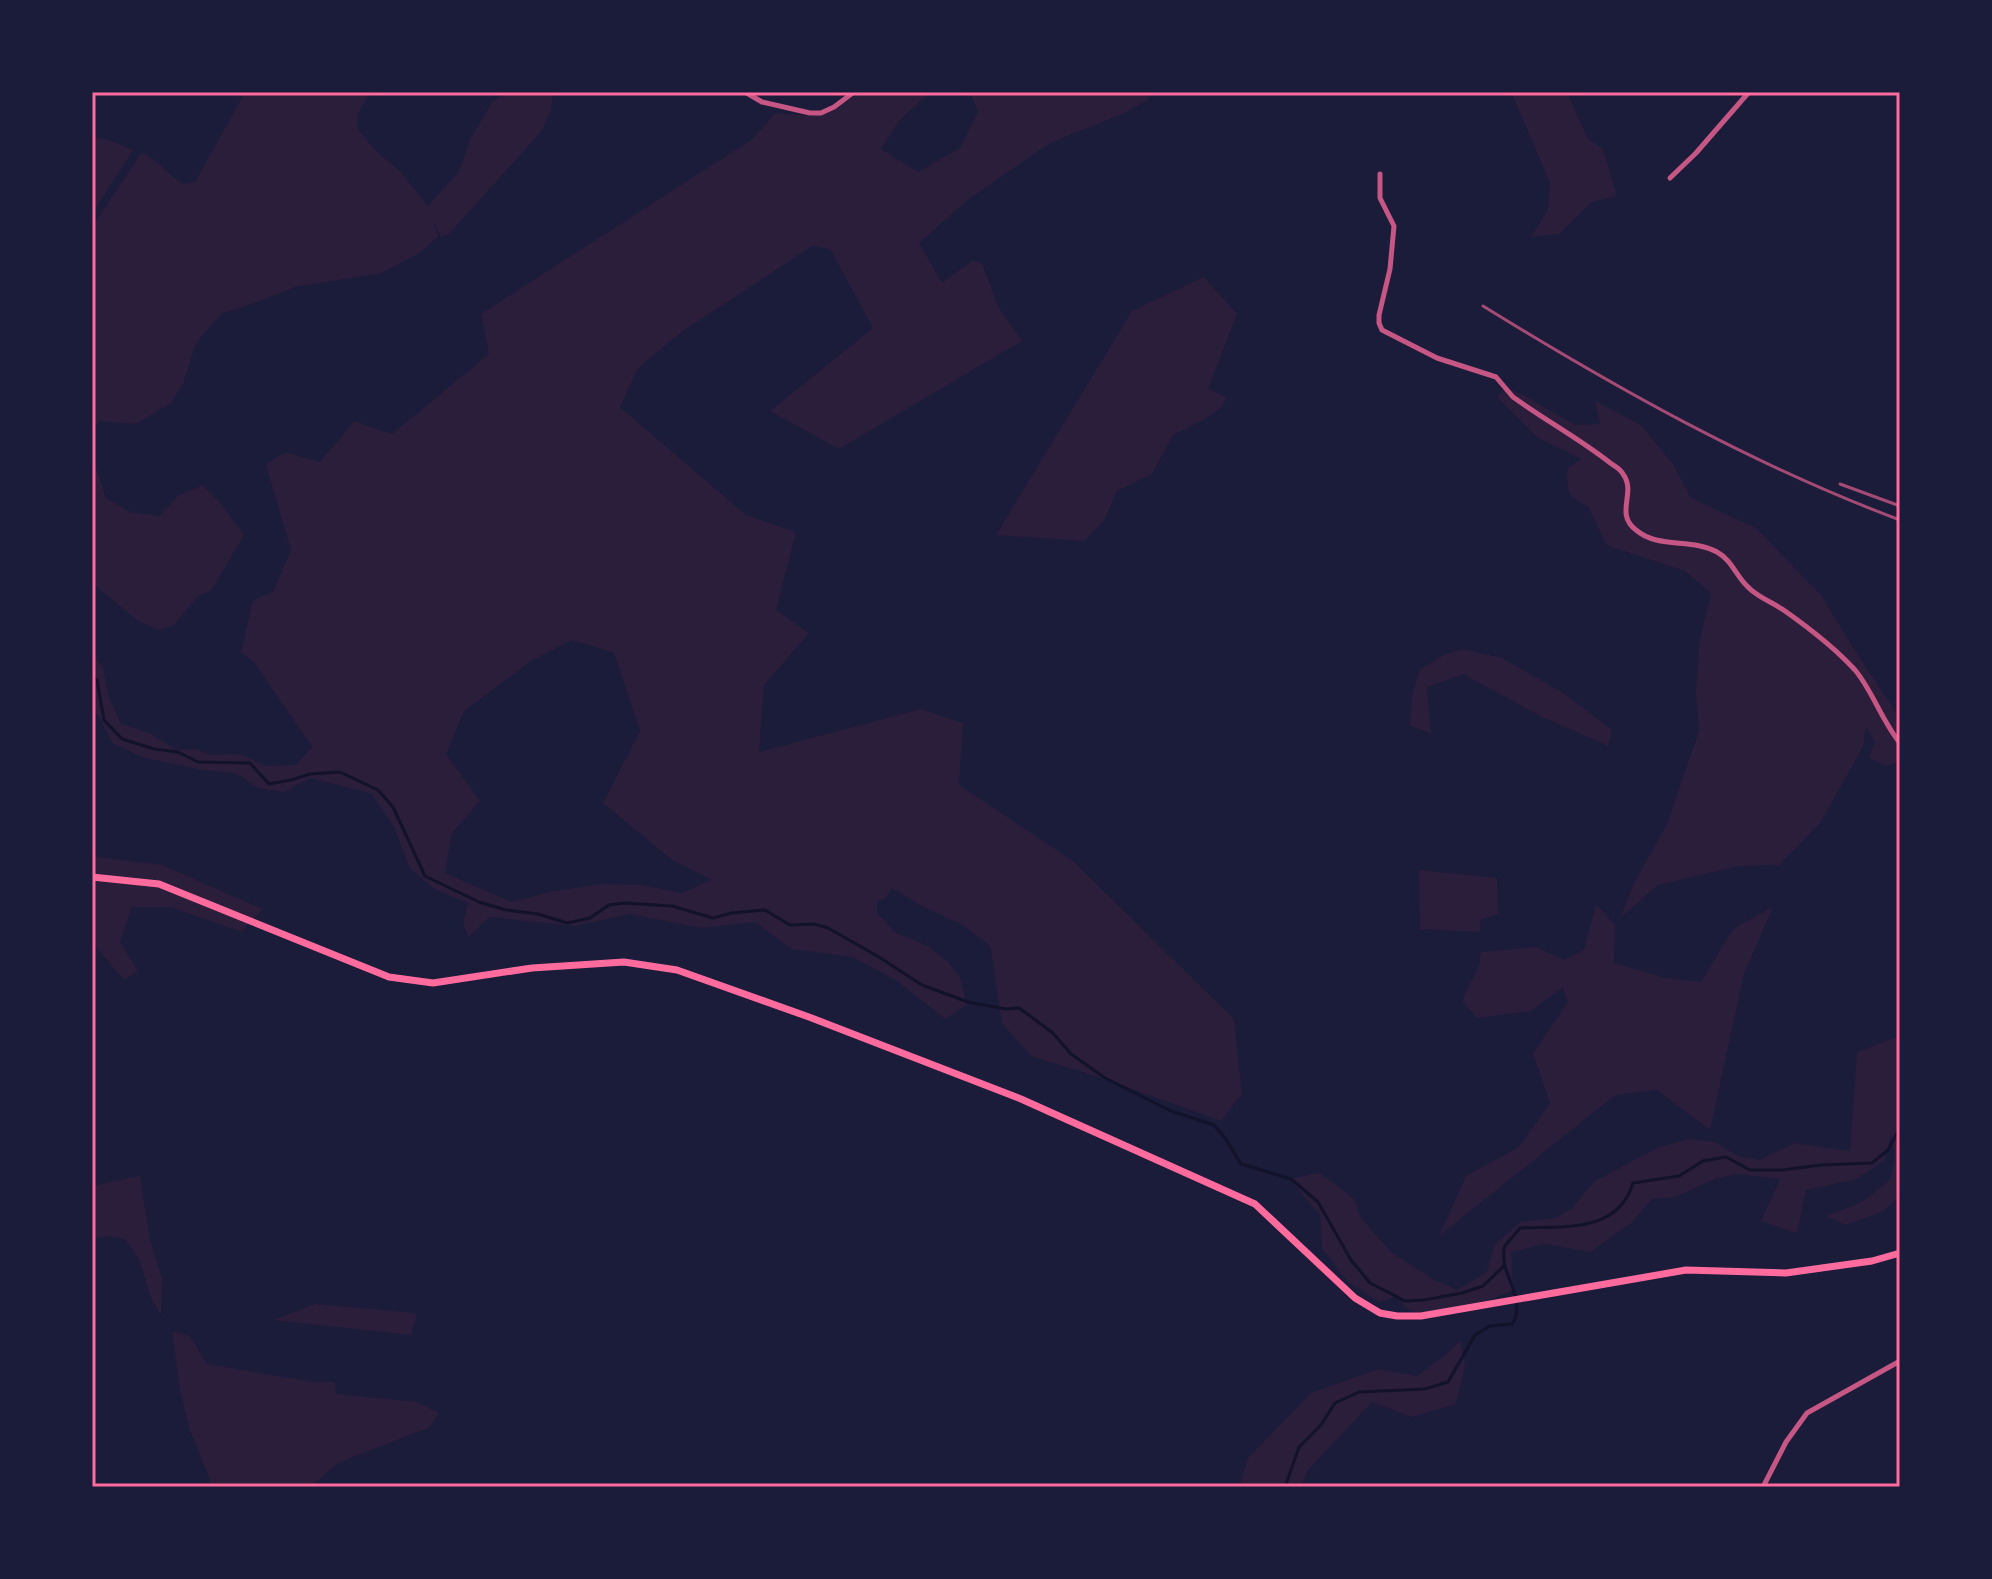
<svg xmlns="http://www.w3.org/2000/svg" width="1992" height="1579" font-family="Poppins,sans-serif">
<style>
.green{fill:#2a1e3b;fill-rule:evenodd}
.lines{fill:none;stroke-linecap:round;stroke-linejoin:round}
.stream{stroke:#12122b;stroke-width:3}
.minor{stroke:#c65784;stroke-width:5}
.secondary{stroke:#ff6b9d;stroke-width:7}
.rail{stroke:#a44b75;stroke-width:3}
.neatline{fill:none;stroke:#ff6b9d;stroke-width:3}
</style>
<rect width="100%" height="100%" fill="#1b1b3a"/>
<!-- green -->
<g class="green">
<polygon points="245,92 371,92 358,113 357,128 375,150 399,170 428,206 459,171 470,140 492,102 508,92 553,92 551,111 541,132 449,234 441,237 433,219 438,237 421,252 382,273 295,287 258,302 221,314 196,343 183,384 171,403 136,424 99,421 92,430 92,227 141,153 149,156 182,184 195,182"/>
<path d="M 860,92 L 930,92 L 899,121 L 881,149 L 918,172 L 960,148 L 978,112 L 970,92 L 1149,92 L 1148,100 L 1120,115 L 1050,143 L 969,199 L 919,243 L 942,283 L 973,260 L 983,265 L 998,307 L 1022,341 L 839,449 L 770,411 L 873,328 L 830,249 L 812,246 L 683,331 L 638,368 L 620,407 L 746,515 L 796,532 L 776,610 L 809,633 L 764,685 L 759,752 L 921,709 L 963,723 L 959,785 L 1073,861 L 1234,1019 L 1242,1094 L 1221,1121 L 1099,1077 L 1031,1056 L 1002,1023 L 990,945 L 964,926 L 920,905 L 892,888 L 885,899 L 877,901 L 877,913 L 896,933 L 928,946 L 948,962 L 960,977 L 967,1005 L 945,1019 L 897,981 L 853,957 L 791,949 L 755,922 L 701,928 L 630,914 L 575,926 L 489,917 L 469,937 L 463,923 L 468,903 L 436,890 L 410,869 L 394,827 L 372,794 L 311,778 L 284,792 L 258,788 L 236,773 L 202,770 L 142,757 L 112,743 L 100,718 L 92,708 L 92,655 L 103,667 L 109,697 L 121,724 L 151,734 L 177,750 L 196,749 L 212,755 L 239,754 L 267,766 L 296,765 L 312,747 L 254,662 L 241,653 L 253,600 L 273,592 L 291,550 L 266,465 L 285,452 L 320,462 L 354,421 L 392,434 L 489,354 L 481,314 L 751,140 L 776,113 L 813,116 L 832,111 ZM 572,640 L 614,653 L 640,731 L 603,803 L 672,860 L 712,880 L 681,893 L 643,885 L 601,884 L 554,891 L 511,902 L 445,873 L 452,833 L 480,801 L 446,754 L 464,711 L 531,661 Z"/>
<polygon points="1511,92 1567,92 1588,139 1603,149 1617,196 1592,202 1559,234 1531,237 1548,209 1550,183"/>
<polygon points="92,137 108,140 133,150 92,214"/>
<polygon points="1204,277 1237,314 1208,389 1227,398 1221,407 1204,420 1173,435 1152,474 1117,491 1104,521 1084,541 996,535 1132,311"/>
<path d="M 1506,388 L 1522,394 L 1575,425 L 1600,424 L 1595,401 L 1641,425 L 1673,464 L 1691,498 L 1756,528 L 1821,595 L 1852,646 L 1895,711 L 1900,726 L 1900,762 L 1885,766 L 1869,757 L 1875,742 L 1866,727 L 1863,747 L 1820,823 L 1779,865 L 1739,866 L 1658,885 L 1620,918 L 1634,883 L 1667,824 L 1699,731 L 1696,691 L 1699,644 L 1711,593 L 1685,571 L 1606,545 L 1589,508 L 1570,495 C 1566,471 1561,471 1582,459 L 1538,438 L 1497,397 Z"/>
<polygon points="92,455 106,498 130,512 159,516 179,495 203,485 221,504 244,535 211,591 198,596 173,626 158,630 137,620 97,587 92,579"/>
<polygon points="1463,649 1502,658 1565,694 1612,730 1608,746 1540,716 1463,674 1427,687 1431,733 1410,726 1412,696 1420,669 1446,654"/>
<polygon points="92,849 97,857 162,865 263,909 241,932 171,907 132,907 120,942 138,971 124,980 92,942"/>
<polygon points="1419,870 1497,878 1498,914 1480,920 1480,932 1420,929"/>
<polygon points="1596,904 1615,925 1614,963 1666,978 1701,982 1733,929 1773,907 1744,974 1710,1130 1657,1090 1615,1095 1439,1236 1466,1176 1519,1147 1550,1103 1533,1053 1568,1002 1563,987 1531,1011 1477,1018 1462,1001 1479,965 1481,952 1536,947 1564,960 1584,950"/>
<polygon points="1900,1036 1900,1196 1884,1211 1845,1225 1827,1216 1862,1202 1890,1180 1895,1157 1891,1135 1884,1161 1854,1180 1806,1190 1797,1233 1761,1221 1780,1179 1737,1174 1717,1178 1675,1197 1652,1199 1631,1223 1591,1252 1545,1244 1511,1252 1513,1290 1485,1302 1418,1313 1406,1308 1397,1296 1380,1302 1348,1282 1322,1248 1320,1215 1289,1179 1320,1173 1354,1199 1361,1218 1392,1253 1433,1279 1457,1290 1487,1272 1494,1246 1520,1222 1556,1218 1572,1208 1595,1181 1659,1147 1689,1139 1715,1142 1738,1156 1759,1160 1795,1143 1850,1151 1857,1052"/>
<polygon points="140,1176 150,1239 162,1279 161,1315 151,1298 139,1259 125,1239 107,1236 92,1239 92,1186"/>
<polygon points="315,1304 417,1313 411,1335 273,1320"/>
<polygon points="172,1331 190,1336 207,1364 314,1382 335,1382 336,1394 417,1402 439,1413 430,1427 338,1463 310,1487 210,1487 210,1480 190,1431 180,1390"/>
<polygon points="1460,1341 1465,1366 1456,1404 1412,1417 1372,1402 1308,1470 1301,1487 1239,1487 1248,1458 1311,1393 1378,1369 1417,1376 1443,1357"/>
</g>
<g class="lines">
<!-- stream -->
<g class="stream">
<polyline points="92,677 97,680 104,720 122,739 154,749 178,752 198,762 250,763 269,784 291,780 310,774 340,772 378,790 393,807 425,876 479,902 506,910 538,914 567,923 590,918 609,905 624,903 672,906 713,918 732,913 765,910 790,925 814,924 828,928 879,957 922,985 968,1002 1006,1009 1019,1008 1053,1033 1071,1054 1105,1078 1171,1111 1214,1125 1225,1138 1241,1164 1291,1179 1318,1202 1351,1260 1370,1283 1405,1301 1424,1300 1462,1293 1483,1286 1505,1265"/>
<path d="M 1285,1487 L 1299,1447 L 1321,1425 L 1335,1403 L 1359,1392 L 1425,1389 L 1448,1382 L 1475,1335 L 1490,1326 L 1512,1324 C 1524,1307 1511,1285 1505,1267 C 1503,1260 1504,1254 1504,1247 L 1520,1228 C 1562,1226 1618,1234 1633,1183 L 1679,1176 L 1703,1161 L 1726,1157 L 1750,1170 L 1782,1170 L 1821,1165 L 1872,1163 L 1888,1150 L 1897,1133 L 1900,1130"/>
</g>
<!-- minor -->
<g class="minor">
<polyline points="745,92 762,102 810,113 821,113 834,107 854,92"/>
<path d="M 1380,174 L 1380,198 L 1394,226 L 1390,269 L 1379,315 L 1379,323 L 1382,330 L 1437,358 L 1496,377 L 1513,397 L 1523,404 C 1552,424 1582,441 1609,462 C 1614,466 1620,468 1623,474 C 1637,493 1614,513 1636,530 C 1658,549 1692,538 1717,552 C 1733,561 1736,577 1749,588 C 1759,598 1774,603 1785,611 C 1809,628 1835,648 1855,670 C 1872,690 1882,721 1900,743"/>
<polyline points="1670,178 1696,153 1749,92"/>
<polyline points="1763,1487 1786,1442 1807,1413 1900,1361"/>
</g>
<!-- secondary -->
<polyline class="secondary" points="92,877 159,884 389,977 433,983 532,968 624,962 677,970 809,1017 1021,1099 1255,1204 1355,1298 1380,1313 1397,1316 1421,1316 1686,1270 1786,1273 1872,1261 1900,1253"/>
<!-- rail -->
<g class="rail">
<path d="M 1483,306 C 1616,388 1753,465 1900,520"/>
<polyline points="1840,484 1900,506"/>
</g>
</g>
<!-- border -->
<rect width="1992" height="1579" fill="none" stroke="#1b1b3a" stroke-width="188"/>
<rect x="94" y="94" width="1804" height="1391" class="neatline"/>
</svg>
